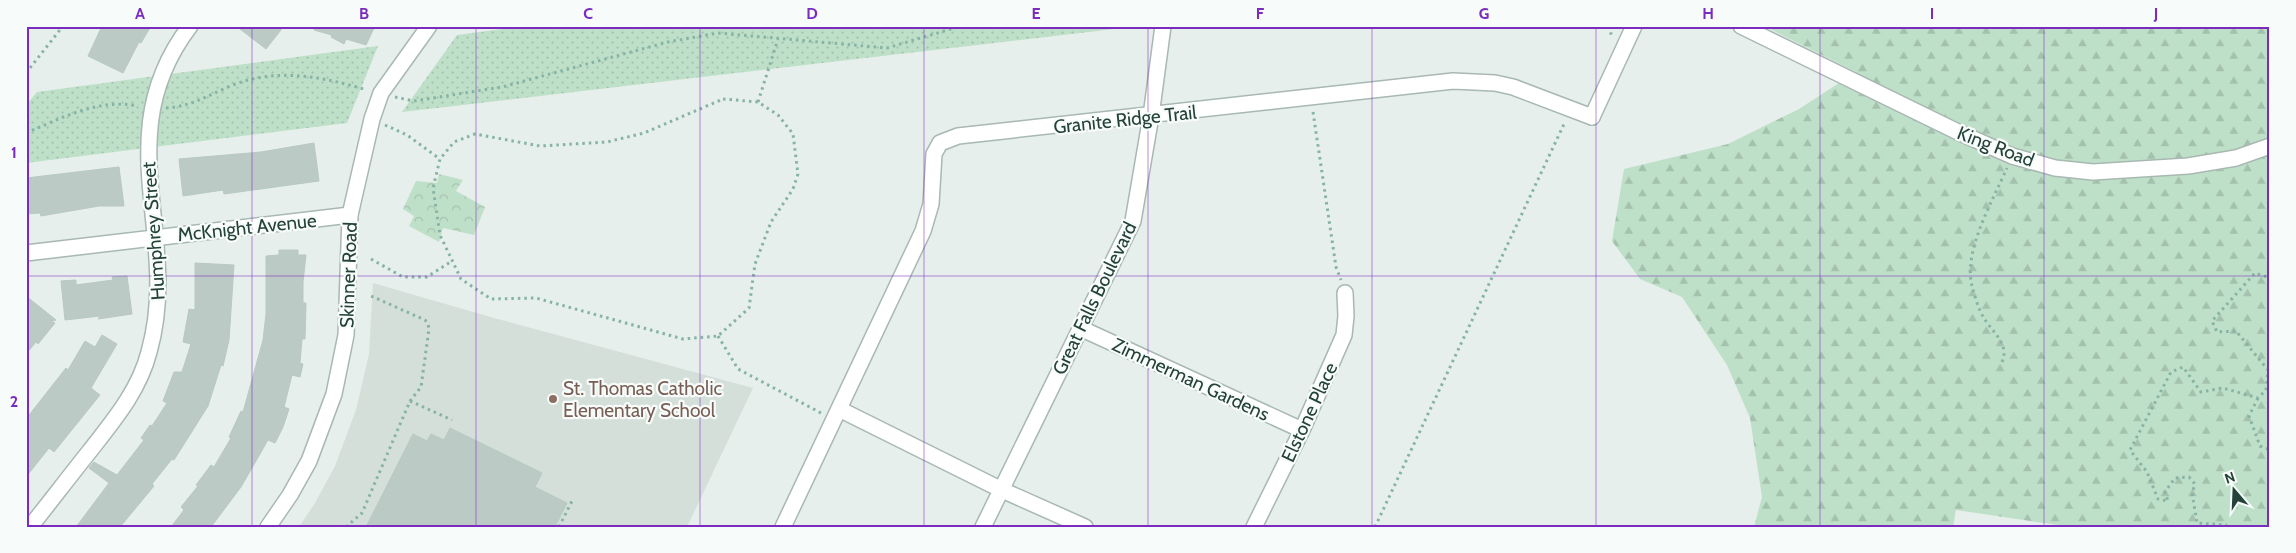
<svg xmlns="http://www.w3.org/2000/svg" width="2296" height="553" viewBox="0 0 2296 553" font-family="Cabin,sans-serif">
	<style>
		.built { fill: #d4dfda }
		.grass { fill: url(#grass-dots) }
		.forest { fill: url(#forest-firs) }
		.park { fill: url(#park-crowns) }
		.building { fill: #bbcac4; stroke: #b8c9c2 }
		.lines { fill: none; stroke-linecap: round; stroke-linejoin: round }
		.minor-casing { stroke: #a8b8b2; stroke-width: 18 }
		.tertiary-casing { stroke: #a8b8b2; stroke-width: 18 }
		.path { stroke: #86b3a5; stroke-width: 3; stroke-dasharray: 2.5 4; stroke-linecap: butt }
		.minor { stroke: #fff; stroke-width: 15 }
		.tertiary { stroke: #fff; stroke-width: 15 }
		.grid { fill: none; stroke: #7b2cbf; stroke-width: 1; stroke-opacity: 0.55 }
		.education-dot { fill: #8d6e63; stroke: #f7fbf9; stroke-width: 2 }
		.labels { text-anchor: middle; stroke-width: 4.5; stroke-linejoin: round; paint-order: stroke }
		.street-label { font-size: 19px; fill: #24423a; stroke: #f7fbf9 }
		.education-label { font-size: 19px; fill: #785e54; stroke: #f7fbf9; text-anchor: start }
		.neatline { fill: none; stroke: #7b2cbf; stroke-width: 2 }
		.grid-label { font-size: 16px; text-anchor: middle; font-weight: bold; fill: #7b2cbf }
	</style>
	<defs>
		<pattern id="grass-dots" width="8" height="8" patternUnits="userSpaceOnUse" patternTransform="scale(1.25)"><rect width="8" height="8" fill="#bfe0c8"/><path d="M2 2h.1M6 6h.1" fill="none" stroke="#a4c1ad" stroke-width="1.8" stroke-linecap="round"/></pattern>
		<pattern id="forest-firs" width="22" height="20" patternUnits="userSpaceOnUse" patternTransform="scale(1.25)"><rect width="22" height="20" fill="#bfe0c8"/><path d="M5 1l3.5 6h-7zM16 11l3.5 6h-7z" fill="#a4c1ad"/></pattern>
		<pattern id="park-crowns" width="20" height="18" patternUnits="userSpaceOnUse" patternTransform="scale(1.25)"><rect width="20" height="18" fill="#bfe0c8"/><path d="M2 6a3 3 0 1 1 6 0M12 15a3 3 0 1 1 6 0" fill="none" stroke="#a4c1ad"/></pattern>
	</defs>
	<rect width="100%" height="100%" fill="#e6efeb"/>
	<!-- built -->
	<path class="built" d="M 373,283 L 494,318 L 753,388 L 687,527 L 299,527 L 315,503 L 335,466 L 356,410 L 369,354 Z"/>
	<!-- grass -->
	<path class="grass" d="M 524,26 L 1140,26 L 402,112 L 457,35 Z
		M 378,46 L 347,123 L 26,163 L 26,105 L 37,92 Z"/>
	<!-- forest -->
	<path class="forest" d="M 1764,26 L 2270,26 L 2270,527 L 2071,527 L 1956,510 L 1953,527 L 1754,527 L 1762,497 L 1750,418 L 1727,365 L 1682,297 L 1640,279 L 1612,241 L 1624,169 L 1728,144 L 1799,109 L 1856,72 Z"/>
	<!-- park -->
	<path class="park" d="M 439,174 L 463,180 L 456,191 L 485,207 L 474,235 L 443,228 L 439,242 L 409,226 L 414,216 L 403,209 L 416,181 L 437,183 Z"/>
	<!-- building -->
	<path class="building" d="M 102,26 L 151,26 L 141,43 L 139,42 L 123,73 L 88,56 Z
		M 236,26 L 284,26 L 266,49 Z
		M 315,26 L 375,26 L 366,45 L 346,39 L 344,44 L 331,37 L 332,35 L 314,30 Z
		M 314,143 L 319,181 L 224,194 L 223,190 L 183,196 L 179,159 L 261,152 Z
		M 119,167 L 124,206 L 99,206 L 41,216 L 40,213 L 26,214 L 26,178 Z
		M 279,250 L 298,250 L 298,255 L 306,255 L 303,282 L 303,303 L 306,303 L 305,339 L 302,339 L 300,363 L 303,364 L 300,377 L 292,375 L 284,407 L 289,409 L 283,427 L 275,443 L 268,440 L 241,487 L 211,527 L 171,527 L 184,510 L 181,507 L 198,486 L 196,485 L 211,465 L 214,467 L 231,438 L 229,437 L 241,411 L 243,412 L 263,340 L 266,314 L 266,256 L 279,255 Z
		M 195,263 L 234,265 L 229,340 L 223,366 L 221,365 L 208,406 L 174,460 L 172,459 L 152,484 L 154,486 L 120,527 L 76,527 L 109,483 L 89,468 L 94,462 L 117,475 L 144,440 L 141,438 L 150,425 L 152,426 L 167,403 L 163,401 L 174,372 L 182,372 L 191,344 L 183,342 L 189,309 L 195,310 Z
		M 127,276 L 132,314 L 98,319 L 100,316 L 65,320 L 61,281 L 76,280 L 76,285 L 113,280 L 112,277 Z
		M 26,296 L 56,320 L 51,321 L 55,323 L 38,344 L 36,342 L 26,354 Z
		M 102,335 L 117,344 L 91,388 L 100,395 L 54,452 L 49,448 L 26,477 L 26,419 L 66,368 L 68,370 L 85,341 L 95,347 Z
		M 450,428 L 542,473 L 535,487 L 567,503 L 555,527 L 366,527 L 413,434 L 427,441 L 431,434 L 444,440 Z"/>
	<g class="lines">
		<defs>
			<path id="minor" d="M 26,253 L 350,215
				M 1080,328 L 1302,430
				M 839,409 L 1002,490 L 1085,527
				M 30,527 C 50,502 69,477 89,452 C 113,421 139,391 149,352 C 182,236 106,136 190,26
				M 783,527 L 923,231 L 931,204 L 934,154 L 940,143 L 958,136 L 1453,81 L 1495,83 L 1513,87 L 1592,117
				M 983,527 L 1133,221 L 1151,116 L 1163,26
				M 1254,527 L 1302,430 L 1344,335 L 1346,316 L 1345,293"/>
			<path id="tertiary" d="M 1741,26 L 1958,132 L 2012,156 L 2055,168 L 2093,172 L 2188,166 L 2236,158 L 2270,146
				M 1592,117 L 1634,26
				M 268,527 L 290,495 L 309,461 L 334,394 L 346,335 L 350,215 L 372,119 L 381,93 L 429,26"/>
		</defs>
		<!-- minor casing -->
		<use href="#minor" class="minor-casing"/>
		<!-- tertiary casing -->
		<use href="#tertiary" class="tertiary-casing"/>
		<!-- path -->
		<path class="path" d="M 1609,26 L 1612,38
			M 26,73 L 63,26
			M 395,97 L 414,101 L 502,87 L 668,42 L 718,33 L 887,48 L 961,26
			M 723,99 L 758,102 L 778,115 L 793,134 L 798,174 L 793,189 L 771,222 L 755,264 L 749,308 L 718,336 L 683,339 L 536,298 L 491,299 L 461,279 L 440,235 L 433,188 L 440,159 L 454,142 L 475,134 L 540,146 L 607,142 L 644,133 Z
			M 758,102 L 778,39
			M 166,108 C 189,107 207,96 228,87 C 275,67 320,76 367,90
			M 1313,112 L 1336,267 L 1341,280
			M 385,125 L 407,135 L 440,159
			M 26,133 C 62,118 98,98 138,106
			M 371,259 L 403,277 L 427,277 L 452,261
			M 718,336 L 738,369 L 821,413
			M 2002,362 C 2010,344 1992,332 1984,318 C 1978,309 1975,296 1972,286 C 1963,251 1993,200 2007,168
			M 2258,398 L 2249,416 L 2260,446 L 2270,450
			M 410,401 L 452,420
			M 346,527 L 362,513 L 410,401 L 421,387 L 429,329 L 428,324 L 425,320 L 371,296
			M 559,527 L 572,501
			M 1375,527 L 1565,122
			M 2226,527 L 2226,525 L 2197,523 L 2192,493 L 2195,484 L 2189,477 L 2175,478 L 2165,492 L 2168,501 L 2158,499 L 2147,472 L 2130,450 L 2171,372 L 2183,367 L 2201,392 L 2223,388 L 2258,398 L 2266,390 L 2268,370 L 2236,331 L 2217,332 L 2212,321 L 2255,273 L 2270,278"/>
		<!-- minor -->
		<use href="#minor" class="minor"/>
		<!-- tertiary -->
		<use href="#tertiary" class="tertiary"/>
	</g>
	<!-- grid -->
	<path class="grid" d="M 252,26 L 252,527M 476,26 L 476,527M 700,26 L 700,527M 924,26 L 924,527M 1148,26 L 1148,527M 1372,26 L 1372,527M 1596,26 L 1596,527M 1820,26 L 1820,527M 2044,26 L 2044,527M 26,276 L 2270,276"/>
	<!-- markers -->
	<circle class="education-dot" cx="553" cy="399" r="5"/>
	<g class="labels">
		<!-- street labels -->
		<g class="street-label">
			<text transform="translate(1125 119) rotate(-6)" y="7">Granite Ridge Trail</text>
			<text transform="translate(1996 146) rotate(21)" y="7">King Road</text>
			<text transform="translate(247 227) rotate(-6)" y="7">McKnight Avenue</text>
			<text transform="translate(153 231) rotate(-94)" y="7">Humphrey Street</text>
			<text transform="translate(348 275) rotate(-88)" y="7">Skinner Road</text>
			<text transform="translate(1094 298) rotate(-64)" y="7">Great Falls Boulevard</text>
			<text transform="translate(1191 379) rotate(25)" y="7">Zimmerman Gardens</text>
			<text transform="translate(1309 412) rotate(-65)" y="7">Elstone Place</text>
		</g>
		<!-- education labels -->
		<g class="education-label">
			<text x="563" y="395">St. Thomas Catholic<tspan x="563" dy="22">Elementary School</tspan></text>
		</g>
	</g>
	<!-- border -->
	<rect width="2296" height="553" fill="none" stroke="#f7fbf9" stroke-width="55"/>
	<!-- north arrow -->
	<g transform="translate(2234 490) rotate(341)" stroke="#f7fbf9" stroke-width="4" paint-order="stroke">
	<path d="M0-4L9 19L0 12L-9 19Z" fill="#24423a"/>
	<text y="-8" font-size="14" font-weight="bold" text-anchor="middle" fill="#24423a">N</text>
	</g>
	<rect x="28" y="28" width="2240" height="498" class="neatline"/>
	<g class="grid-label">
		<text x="140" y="19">A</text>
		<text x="364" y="19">B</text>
		<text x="588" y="19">C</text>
		<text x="812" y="19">D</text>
		<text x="1036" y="19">E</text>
		<text x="1260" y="19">F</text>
		<text x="1484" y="19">G</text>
		<text x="1708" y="19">H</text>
		<text x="1932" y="19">I</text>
		<text x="2156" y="19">J</text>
		<text x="14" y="158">1</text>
		<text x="14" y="407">2</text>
	</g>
</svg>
